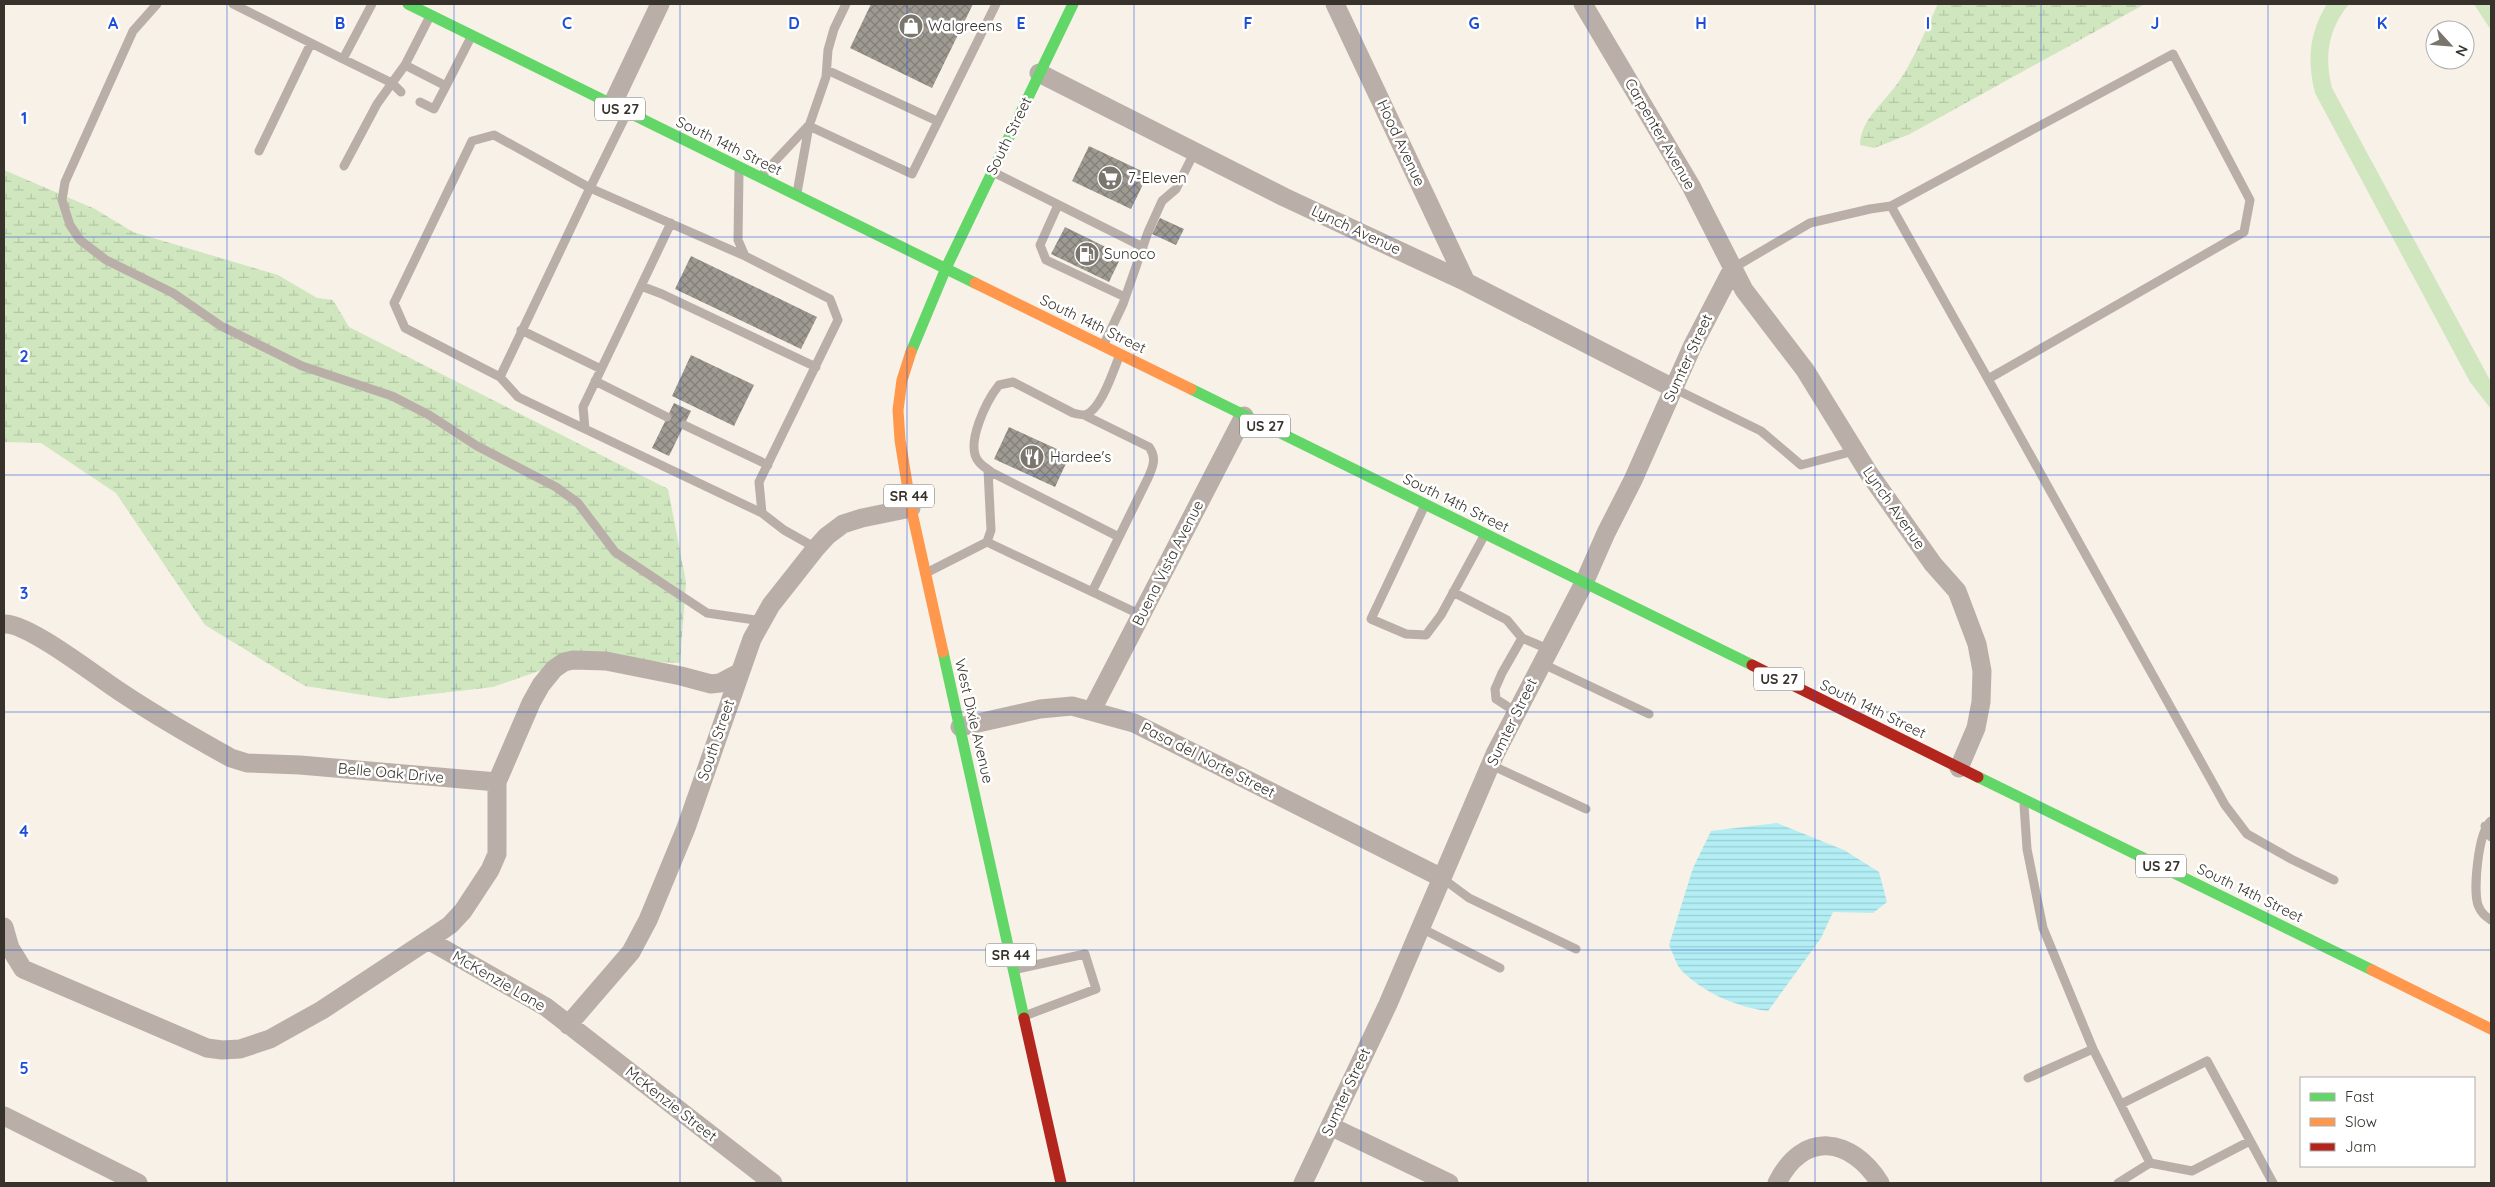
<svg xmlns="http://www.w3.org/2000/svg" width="2495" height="1187" viewBox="0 0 2495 1187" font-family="Quicksand,sans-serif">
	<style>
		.wetland { fill: url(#wetland-marsh) }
		.pitch { fill: #cfe6bf }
		.water { fill: url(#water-rules) }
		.building { fill: url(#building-cross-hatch) }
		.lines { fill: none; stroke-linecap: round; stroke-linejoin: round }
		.lane { stroke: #baafa8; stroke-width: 9 }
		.street { stroke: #baafa8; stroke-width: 19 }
		.fast { stroke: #63d668; stroke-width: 11 }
		.slow { stroke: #ff974d; stroke-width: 11 }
		.jam { stroke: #b3261e; stroke-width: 11 }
		.grid { fill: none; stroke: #1d4ed8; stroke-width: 1; stroke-opacity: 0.55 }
		.labels { text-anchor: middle; stroke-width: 5; stroke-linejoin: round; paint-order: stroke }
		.shield { fill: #fff; stroke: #73706b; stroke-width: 1 }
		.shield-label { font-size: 14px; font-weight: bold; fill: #37332c }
		.poi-label { font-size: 15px; fill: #37332c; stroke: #fff; text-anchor: start }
		.street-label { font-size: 15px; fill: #37332c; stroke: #fff }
		.grid-label { font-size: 16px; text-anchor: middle; font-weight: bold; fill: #1d4ed8; stroke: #fff; stroke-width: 5; stroke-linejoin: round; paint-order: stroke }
	</style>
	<defs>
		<pattern id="wetland-marsh" width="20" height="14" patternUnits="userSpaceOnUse" patternTransform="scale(1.25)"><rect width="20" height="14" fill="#cfe6bf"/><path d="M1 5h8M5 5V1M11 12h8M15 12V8" fill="none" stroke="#b2c6a4"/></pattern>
		<pattern id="water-rules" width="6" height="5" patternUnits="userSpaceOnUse" patternTransform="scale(1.25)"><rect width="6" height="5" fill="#b2eef4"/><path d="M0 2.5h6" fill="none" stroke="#9acdd1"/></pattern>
		<pattern id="building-cross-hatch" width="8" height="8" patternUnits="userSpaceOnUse" patternTransform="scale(1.25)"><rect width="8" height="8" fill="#9f9b93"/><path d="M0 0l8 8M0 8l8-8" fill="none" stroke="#827f78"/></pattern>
	</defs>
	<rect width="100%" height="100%" fill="#f7f1e7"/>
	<!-- wetland -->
	<path class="wetland" d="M 1938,4 L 2145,4 L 1908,135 L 1874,148 L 1860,145 C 1861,119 1883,104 1897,84 C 1913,63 1926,28 1938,4 Z
		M 4,170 L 95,209 L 133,232 L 278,275 L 317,298 L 333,300 L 349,327 L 668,489 L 686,582 L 680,663 L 605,659 L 542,670 L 493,687 L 389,699 L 305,686 L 205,625 L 116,493 L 41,443 L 4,442 Z"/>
	<!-- pitch -->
	<path class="pitch" d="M 2327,4 L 2349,4 C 2328,29 2324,57 2332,88 L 2491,382 L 2491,409 L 2470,382 L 2315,93 C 2307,61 2309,33 2327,4 Z
		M 2474,4 L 2491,4 L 2491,30 Z"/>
	<!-- water -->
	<path class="water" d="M 1777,823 L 1844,850 L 1879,872 L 1887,902 L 1873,913 L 1833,912 L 1821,938 L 1768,1011 C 1736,1007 1704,993 1681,970 C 1676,964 1673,953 1669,945 L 1693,868 L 1711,831 Z"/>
	<!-- building -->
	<path class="building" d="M 871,4 L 973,4 L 932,88 L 850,48 Z
		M 1089,146 L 1148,174 L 1131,209 L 1072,181 Z
		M 1160,218 L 1184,229 L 1176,245 L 1152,234 Z
		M 1065,227 L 1122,255 L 1109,282 L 1051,254 Z
		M 691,256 L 817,317 L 801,349 L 675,289 Z
		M 691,355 L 754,385 L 734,426 L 672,396 Z
		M 674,403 L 691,411 L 669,456 L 652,448 Z
		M 1009,427 L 1070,455 L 1055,487 L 994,459 Z"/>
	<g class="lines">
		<!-- lane -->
		<path class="lane" d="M 157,4 L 133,31 L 65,182 L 62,200 L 70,225 L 80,240 L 106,260 L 173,293 L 221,326 L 302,366 L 392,396 L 429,415 L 477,446 L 556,487 L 578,503 L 615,552 L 707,613 L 762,621
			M 233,4 L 343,59 L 372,4
			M 343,59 L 392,83 L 405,65 L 429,18
			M 405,65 L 446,86 L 470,39
			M 827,70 L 937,121
			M 420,102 L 434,109 L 446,86
			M 626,115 L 590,188 L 494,135 L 472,141 L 394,303 L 405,328 L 500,377 L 590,188 L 745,256 L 830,299 L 838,320 L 759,482 L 762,513 L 784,530 L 816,548
			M 809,126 L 912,174 L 996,4
			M 259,151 L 311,43
			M 344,166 L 377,104 L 392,83 L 401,92
			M 739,172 L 738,240 L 745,256
			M 995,173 L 1143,247
			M 762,175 L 808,126
			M 797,193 L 809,126 L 826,77 L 828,50 L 834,29 L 846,4
			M 1058,205 L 1040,245 L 1046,260 L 1125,297
			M 1891,206 L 1988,379
			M 671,223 L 641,286 L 662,294 L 816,367
			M 1733,268 L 1810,223 L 1870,209 L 1891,206 L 2173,54 L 2250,200 L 2244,232 L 1988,379 L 2225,805 L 2247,834 L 2291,859 L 2334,880
			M 641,286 L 583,407 L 585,429 L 762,513
			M 521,330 L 601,369
			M 1104,344 L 1123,304 L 1148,232 L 1162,201 L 1176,189 L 1195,151
			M 1119,357 C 1113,371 1101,410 1085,415 C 1081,415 1077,414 1073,413 L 1013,382 L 999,385 C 987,400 964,445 979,462 C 982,466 988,469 991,472 L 1119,537
			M 500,377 L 518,397 L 585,429
			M 595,381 L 667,417
			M 1673,388 L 1761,431 L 1801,465 L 1854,451
			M 1084,415 L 1149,447 C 1157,458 1153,467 1148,478 L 1092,592
			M 684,425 L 768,465
			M 1424,507 L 1371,619 L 1406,634 L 1426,635 L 1441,615 L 1484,536
			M 987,542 L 1141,615
			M 928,572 L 987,542 L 991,530 L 988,470
			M 1453,592 L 1507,620 L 1522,638 L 1548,649
			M 1541,663 L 1649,714
			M 1516,712 L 1496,699 L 1495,689 L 1502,673 L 1522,638
			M 1491,765 L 1586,809
			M 2024,805 L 2027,849 L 2043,928 L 2093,1049 L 2028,1078
			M 2491,821 C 2478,832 2473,890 2478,905 C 2481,913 2485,916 2491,920
			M 2485,826 L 2491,837
			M 1442,878 L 1469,898 L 1576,949
			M 1421,928 L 1500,968
			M 1017,969 L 1085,954 L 1096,989 L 1027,1015
			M 2093,1049 L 2150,1163 L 2118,1183
			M 2121,1104 L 2207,1061 L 2273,1183
			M 2150,1163 L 2192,1171 L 2250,1141"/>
		<!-- street -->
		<path class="street" d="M 1335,4 L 1466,282
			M 1583,4 L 1691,186 L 1744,290 L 1805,370 L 1868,472 L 1933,564 L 1957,591 L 1977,644 L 1982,671 L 1981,702 L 1976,728 L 1959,768
			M 1039,73 L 1284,197 L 1466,282 L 1673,388
			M 612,105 L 660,4
			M 4,624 C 27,622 96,676 119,691 C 155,715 193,737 231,758 L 247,763 L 300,765 L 497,782
			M 1092,710 L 1244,416
			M 960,727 L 1040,709 L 1072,706 L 1134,723 L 1442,878
			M 4,927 L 10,948 L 23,969 L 207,1048 L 222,1050 L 240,1049 L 270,1039 L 322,1010 L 428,940 L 450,925 L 463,911 L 490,870 L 497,854 L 497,782 L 531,703 L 541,685 L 554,669 L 564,662 L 573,660 L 606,661 L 681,676 L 711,684 L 720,683 L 739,673
			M 428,940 L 546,1007 L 773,1183
			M 568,1025 L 631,952 L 648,920 L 686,828 L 752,639 L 771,605 L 816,548 L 827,536 L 843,524 L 862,518 L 911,508
			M 4,1116 L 138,1183
			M 1330,1126 L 1449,1183
			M 1303,1183 L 1388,1004 L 1495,754 L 1584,583 L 1606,533 L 1633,480 L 1692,347 L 1733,268
			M 1777,1183 C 1803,1130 1851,1137 1880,1183"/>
		<!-- fast -->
		<path class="fast" d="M 408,4 L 975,283
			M 911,352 L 946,268 L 1073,4
			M 1191,389 L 1752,665
			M 943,652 L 1024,1018
			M 1978,777 L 2372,970"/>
		<!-- slow -->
		<path class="slow" d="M 975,283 L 1191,389
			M 911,352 L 902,380 L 898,410 L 900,440 L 911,508 L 943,652
			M 2372,970 L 2491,1029"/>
		<!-- jam -->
		<path class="jam" d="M 1752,665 L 1978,777
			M 1024,1018 L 1061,1183"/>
	</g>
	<!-- grid -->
	<path class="grid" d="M 227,4 L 227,1183M 454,4 L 454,1183M 680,4 L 680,1183M 907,4 L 907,1183M 1134,4 L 1134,1183M 1361,4 L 1361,1183M 1588,4 L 1588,1183M 1815,4 L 1815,1183M 2041,4 L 2041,1183M 2268,4 L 2268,1183M 4,237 L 2491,237M 4,475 L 2491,475M 4,712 L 2491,712M 4,950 L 2491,950"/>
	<!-- icons -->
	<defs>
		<symbol id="shop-disc" viewBox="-11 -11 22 22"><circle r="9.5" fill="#7a766d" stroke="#fff"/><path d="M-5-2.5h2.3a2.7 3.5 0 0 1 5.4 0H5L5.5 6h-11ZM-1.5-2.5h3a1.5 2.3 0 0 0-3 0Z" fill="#fff"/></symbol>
		<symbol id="supermarket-disc" viewBox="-11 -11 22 22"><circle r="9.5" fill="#7a766d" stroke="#fff"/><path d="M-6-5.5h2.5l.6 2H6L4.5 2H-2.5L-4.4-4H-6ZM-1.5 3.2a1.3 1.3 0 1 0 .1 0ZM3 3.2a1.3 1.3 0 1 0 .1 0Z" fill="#fff"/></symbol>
		<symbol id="fuel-disc" viewBox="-11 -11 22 22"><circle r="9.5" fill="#7a766d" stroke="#fff"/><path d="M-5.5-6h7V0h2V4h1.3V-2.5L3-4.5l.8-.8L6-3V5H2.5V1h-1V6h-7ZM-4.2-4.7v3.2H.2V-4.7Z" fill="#fff"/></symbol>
		<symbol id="restaurant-disc" viewBox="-11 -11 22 22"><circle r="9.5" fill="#7a766d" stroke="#fff"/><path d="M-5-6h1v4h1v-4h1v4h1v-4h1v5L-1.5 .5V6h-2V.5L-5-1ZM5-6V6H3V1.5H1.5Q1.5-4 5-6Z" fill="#fff"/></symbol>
	</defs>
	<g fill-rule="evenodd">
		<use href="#shop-disc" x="897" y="12" width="28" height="28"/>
		<use href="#supermarket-disc" x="1096" y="164" width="28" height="28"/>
		<use href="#fuel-disc" x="1073" y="240" width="28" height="28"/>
		<use href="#restaurant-disc" x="1018" y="443" width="28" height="28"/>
	</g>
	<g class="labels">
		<!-- shield labels -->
		<g class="shield">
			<rect x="595" y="97.5" width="50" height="23" rx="4"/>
			<rect x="1240" y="414.5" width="50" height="23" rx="4"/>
			<rect x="884" y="484.5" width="50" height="23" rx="4"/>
			<rect x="1754" y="667.5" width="50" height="23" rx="4"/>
			<rect x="2136" y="854.5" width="50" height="23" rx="4"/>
			<rect x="986" y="943.5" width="50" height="23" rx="4"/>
		</g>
		<g class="shield-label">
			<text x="620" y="114">US 27</text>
			<text x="1265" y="431">US 27</text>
			<text x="909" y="501">SR 44</text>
			<text x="1779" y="684">US 27</text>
			<text x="2161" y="871">US 27</text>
			<text x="1011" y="960">SR 44</text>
		</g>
		<!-- poi labels -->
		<g class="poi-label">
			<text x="928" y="31">Walgreens</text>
			<text x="1128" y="183">7-Eleven</text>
			<text x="1104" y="259">Sunoco</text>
			<text x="1050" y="462">Hardee's</text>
		</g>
		<!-- street labels -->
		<g class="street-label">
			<text transform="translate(1660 134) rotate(60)" y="5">Carpenter Avenue</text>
			<text transform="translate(1009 136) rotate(-64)" y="5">South Street</text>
			<text transform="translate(1401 143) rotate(65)" y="5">Hood Avenue</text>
			<text transform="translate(729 146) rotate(26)" y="5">South 14th Street</text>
			<text transform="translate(1356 230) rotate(25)" y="5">Lynch Avenue</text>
			<text transform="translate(1093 324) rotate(26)" y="5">South 14th Street</text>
			<text transform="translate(1688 358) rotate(-65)" y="5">Sumter Street</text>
			<text transform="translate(1456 503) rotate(26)" y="5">South 14th Street</text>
			<text transform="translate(1894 508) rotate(55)" y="5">Lynch Avenue</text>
			<text transform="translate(1168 563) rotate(-63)" y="5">Buena Vista Avenue</text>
			<text transform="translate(1873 709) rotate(26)" y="5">South 14th Street</text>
			<text transform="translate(974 721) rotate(77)" y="5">West Dixie Avenue</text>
			<text transform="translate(1512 722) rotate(-64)" y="5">Sumter Street</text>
			<text transform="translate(716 740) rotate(-71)" y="5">South Street</text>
			<text transform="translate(1208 760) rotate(27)" y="5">Pasa del Norte Street</text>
			<text transform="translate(391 773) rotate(5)" y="5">Belle Oak Drive</text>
			<text transform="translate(2250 893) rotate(26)" y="5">South 14th Street</text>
			<text transform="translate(499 981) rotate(30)" y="5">McKenzie Lane</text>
			<text transform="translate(1346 1092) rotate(-65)" y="5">Sumter Street</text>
			<text transform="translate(671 1104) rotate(38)" y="5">McKenzie Street</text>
		</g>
	</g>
	<g class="grid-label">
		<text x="113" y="29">A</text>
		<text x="340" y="29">B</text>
		<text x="567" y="29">C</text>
		<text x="794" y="29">D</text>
		<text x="1021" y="29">E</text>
		<text x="1248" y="29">F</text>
		<text x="1474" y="29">G</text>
		<text x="1701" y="29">H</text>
		<text x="1928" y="29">I</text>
		<text x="2155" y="29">J</text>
		<text x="2382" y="29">K</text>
		<text x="24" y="124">1</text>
		<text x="24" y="362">2</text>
		<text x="24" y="599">3</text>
		<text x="24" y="837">4</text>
		<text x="24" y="1074">5</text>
	</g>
	<!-- border -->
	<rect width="2495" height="1187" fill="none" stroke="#37332c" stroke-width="10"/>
	<!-- legend -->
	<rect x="2300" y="1077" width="175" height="90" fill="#ffffff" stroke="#afadab"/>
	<rect x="2310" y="1093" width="25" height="8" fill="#63d668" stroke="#afadab"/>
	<text x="2345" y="1102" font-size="15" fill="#37332c">Fast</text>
	<rect x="2310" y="1118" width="25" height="8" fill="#ff974d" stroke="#afadab"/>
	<text x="2345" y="1127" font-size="15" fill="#37332c">Slow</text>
	<rect x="2310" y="1143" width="25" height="8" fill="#b3261e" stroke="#afadab"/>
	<text x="2345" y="1152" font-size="15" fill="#37332c">Jam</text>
	<!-- north arrow -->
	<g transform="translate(2450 45) rotate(116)"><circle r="24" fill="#ffffff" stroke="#afadab"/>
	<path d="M0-4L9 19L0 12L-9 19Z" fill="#7a766d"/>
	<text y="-8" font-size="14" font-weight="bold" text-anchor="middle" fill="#37332c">N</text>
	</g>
</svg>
